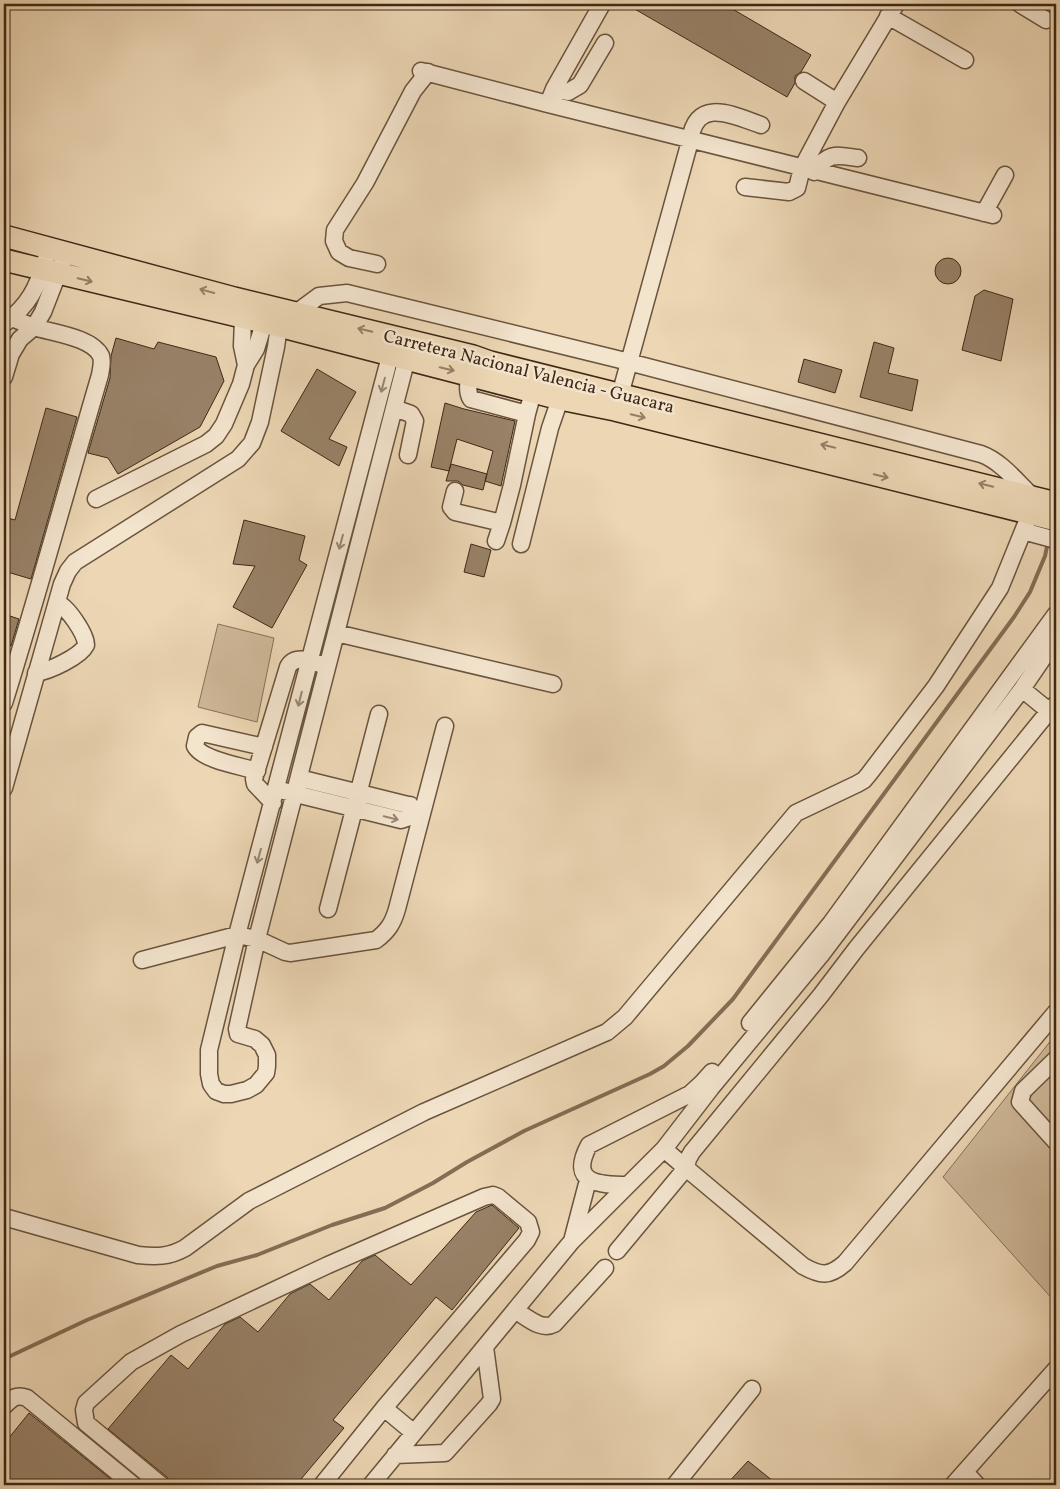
<svg xmlns="http://www.w3.org/2000/svg" width="1060" height="1489" viewBox="0 0 1060 1489" font-family="Vollkorn,serif">
	<style>
		.green { fill: #ceb899; stroke: #867057 }
		.lines { fill: none; stroke-linecap: round; stroke-linejoin: round }
		.stream { stroke: #836d54; stroke-width: 4 }
		.building { fill: #988268; stroke: #3e2815 }
		.minor-casing { stroke: #6a543d; stroke-width: 19 }
		.major-casing { stroke: #3e2815; stroke-width: 24 }
		.minor { stroke: #f3e4ce; stroke-width: 16 }
		.major { stroke: #ecd6b4; stroke-width: 21 }
		.oneway { stroke: #957f64 }
		.oneway2 { stroke: #988672 }
		.labels { text-anchor: middle; stroke-width: 5; stroke-linejoin: round; paint-order: stroke }
		.street-label { font-size: 18px; fill: #3e2815; stroke: #f3e4ce }
	</style>
	<rect width="100%" height="100%" fill="#ecd6b4"/>
	<filter id="stains"><feTurbulence type="fractalNoise" baseFrequency=".004" numOctaves="4"/><feColorMatrix values="0 0 0 0 .2 0 0 0 0 .09 0 0 0 0 .02 0 0 0 .5 -.17"/></filter>
	<radialGradient id="worn" r=".72"><stop offset=".6" stop-color="#630" stop-opacity="0"/><stop offset="1" stop-color="#630" stop-opacity=".3"/></radialGradient>
	<!-- green -->
	<path class="green" d="M 218,624 L 274,638 L 257,722 L 198,707 Z
		M 1056,1034 L 1056,1303 L 943,1177 Z"/>
	<g class="lines">
		<!-- stream -->
		<path class="stream" d="M 1056,85 L 1056,126
			M 1056,138 L 1055,161 L 1056,239
			M 4,1359 L 87,1320 L 217,1266 L 257,1255 L 332,1225 L 385,1208 L 433,1183 L 467,1162 L 524,1131 L 650,1074 L 664,1066 L 688,1046 L 733,999 L 1014,617 L 1030,592 L 1045,556 L 1048,542"/>
	</g>
	<!-- building -->
	<path class="building" d="M 626,4 L 724,4 L 811,55 L 801,72 L 795,76 L 795,83 L 787,97 Z
		M935 271a13 13 0 1 1 26 0a13 13 0 1 1-26 0Z
		M 984,290 L 1013,299 L 1001,361 L 962,350 L 975,296 Z
		M 116,338 L 154,349 L 158,342 L 216,357 L 224,381 L 200,427 L 118,474 L 108,458 L 88,453 L 110,378 L 111,356 Z
		M 874,342 L 894,348 L 888,373 L 918,380 L 912,411 L 860,397 Z
		M 804,359 L 842,370 L 835,393 L 798,382 Z
		M 317,369 L 356,392 L 329,439 L 347,447 L 339,466 L 281,431 Z
		M 445,403 L 464,409 L 515,421 L 501,486 L 485,481 L 493,451 L 457,439 L 449,471 L 431,467 Z
		M 46,408 L 77,417 L 31,579 L 4,571 L 4,517 L 15,520 Z
		M 451,464 L 487,474 L 483,490 L 463,485 L 458,481 L 446,481 Z
		M 244,520 L 305,536 L 299,560 L 307,565 L 272,628 L 233,607 L 255,566 L 233,564 Z
		M 471,544 L 491,550 L 484,577 L 464,572 Z
		M 4,614 L 19,619 L 11,646 L 4,644 Z
		M 492,1205 L 519,1228 L 452,1310 L 436,1297 L 333,1420 L 344,1428 L 296,1485 L 172,1485 L 167,1477 L 108,1429 L 171,1355 L 188,1369 L 225,1324 L 240,1317 L 258,1332 L 290,1294 L 310,1284 L 329,1300 L 362,1261 L 375,1255 L 411,1285 L 476,1212 Z
		M 29,1413 L 118,1485 L 4,1485 L 4,1444 Z
		M 748,1461 L 778,1485 L 726,1485 Z"/>
	<g class="lines">
		<defs>
			<path id="minor" d="M 602,4 L 554,89 L 548,104 L 993,215
				M 1020,4 L 1046,20
				M 888,16 L 965,60
				M 421,71 L 548,104
				M 804,81 L 837,102
				M 554,89 L 568,92 L 580,85 L 605,43
				M 814,172 C 828,152 836,155 858,158
				M 745,187 L 789,192 L 797,188 L 802,168 L 837,102 L 896,4
				M 984,213 L 1005,175
				M 377,264 L 349,258 L 339,252 L 334,241 L 335,230 L 365,183 L 413,91 L 428,72
				M 243,318 L 242,346 L 246,365
				M 5,323 C 29,305 37,288 46,259
				M 393,345 L 237,935 L 209,1050 L 209,1074 L 211,1084 L 216,1091 L 224,1094 L 231,1094 L 247,1090 L 256,1085 L 266,1073 L 267,1066 L 267,1055 L 262,1045 L 255,1039 L 238,1034 L 237,1029 L 257,939 L 409,350
				M 471,366 C 470,375 465,390 471,399 L 527,414 L 530,403
				M 4,377 L 11,354 L 20,339 L 34,327 L 43,312 L 62,263
				M 617,406 L 690,141 C 696,96 733,115 761,125
				M 394,408 L 411,414 L 415,421 L 408,455
				M 455,491 L 451,507 L 455,512 L 502,523 L 512,485 L 527,414
				M 96,499 L 206,444 L 216,436 L 224,424 L 241,384 L 246,365 L 256,349 L 264,323
				M 1023,531 L 1056,540
				M 496,541 L 502,523
				M 521,544 L 550,428 L 560,399
				M 336,633 L 553,684
				M 36,673 C 49,671 80,657 86,645 C 86,634 67,606 57,603
				M 1022,689 L 1049,711
				M 4,703 C 38,594 68,484 100,375 C 101,369 103,362 101,356 C 92,337 52,333 34,327 C 26,324 19,321 12,318
				M 1056,704 L 1049,711 L 856,949 L 821,995 L 692,1152 L 688,1159 L 686,1168 L 803,1266 C 821,1276 829,1277 845,1263 L 1056,1012
				M 257,771 C 241,766 202,760 195,746 L 197,737 L 202,733 L 264,747
				M 4,788 L 62,584 L 68,571 L 75,562 L 238,459 L 252,443 L 260,422 L 276,347 L 279,326
				M 284,791 L 401,820 L 407,818 L 411,809 L 410,805 L 408,805 L 299,778
				M 273,803 L 255,784 L 254,779 L 288,667 C 294,655 309,660 320,664
				M 328,909 L 379,714
				M 142,960 L 237,935 L 257,939 L 285,952 L 290,953 L 376,940 C 388,931 393,923 397,909 L 445,726
				M 750,1023 L 831,923 L 1056,614
				M 1056,1059 L 1023,1091 L 1020,1102 L 1056,1142
				M 628,1185 C 600,1185 568,1184 589,1145 L 690,1094 L 702,1083 L 712,1072
				M 4,1217 L 138,1255 C 156,1257 169,1257 185,1248 L 249,1201 L 424,1112 L 607,1032 L 625,1017 L 796,813 L 857,784 L 864,780 L 869,774 L 936,686 L 1000,588 L 1030,514 L 1033,497 C 1017,482 1001,461 981,454 L 617,359 L 347,293 L 319,296 L 296,313
				M 572,1241 L 588,1180
				M 617,1251 L 686,1168 L 664,1149
				M 516,1311 C 527,1317 541,1331 554,1324 L 605,1268
				M 4,1406 C 12,1398 16,1394 27,1398 L 133,1485
				M 395,1455 L 445,1453 L 489,1404 L 492,1399 L 485,1347
				M 965,1472 L 977,1485
				M 161,1485 L 86,1423 L 84,1410 L 86,1403 L 131,1362 L 181,1334 L 328,1265 L 484,1197 L 493,1195 L 498,1197 L 528,1222 L 531,1232 L 527,1240 L 384,1408
				M 322,1485 L 384,1408 L 414,1433
				M 371,1485 L 572,1241 L 664,1149 L 711,1088 L 821,955 L 1022,689 L 1056,639
				M 675,1485 L 752,1389
				M 953,1485 L 1056,1369"/>
			<path id="major" d="M 4,236 L 234,298 L 473,356 L 490,362 L 1056,503
				M 4,260 L 279,326 L 560,399 L 615,410 L 1056,520"/>
		</defs>
		<!-- minor casing -->
		<use href="#minor" class="minor-casing"/>
		<!-- major casing -->
		<use href="#major" class="major-casing"/>
		<!-- minor -->
		<use href="#minor" class="minor"/>
		<!-- major -->
		<use href="#major" class="major"/>
	</g>
	<!-- one-way arrows -->
	<defs><path id="oneway-shaft" d="M-6 0H5M1.5-3L5.5 0L1.5 3" fill="none" stroke-width="1.6" stroke-linecap="round" stroke-linejoin="round" transform="scale(1.25)"/></defs>
	<g class="oneway">
		<use href="#oneway-shaft" transform="translate(85 280) rotate(13)"/>
		<use href="#oneway-shaft" transform="translate(207 291) rotate(-165)"/>
		<use href="#oneway-shaft" transform="translate(365 330) rotate(-166)"/>
		<use href="#oneway-shaft" transform="translate(447 369) rotate(14)"/>
		<use href="#oneway-shaft" transform="translate(638 416) rotate(14)"/>
		<use href="#oneway-shaft" transform="translate(828 446) rotate(-166)"/>
		<use href="#oneway-shaft" transform="translate(881 476) rotate(14)"/>
		<use href="#oneway-shaft" transform="translate(986 485) rotate(-166)"/>
	</g>
	<g class="oneway2">
		<use href="#oneway-shaft" transform="translate(383 385) rotate(105)"/>
		<use href="#oneway-shaft" transform="translate(341 542) rotate(105)"/>
		<use href="#oneway-shaft" transform="translate(300 699) rotate(104)"/>
		<use href="#oneway-shaft" transform="translate(391 818) rotate(13)"/>
		<use href="#oneway-shaft" transform="translate(259 856) rotate(105)"/>
	</g>
	<g class="labels">
		<!-- street labels -->
		<g class="street-label">
			<text transform="translate(529 371) rotate(14)" y="6">Carretera Nacional Valencia - Guacara</text>
		</g>
	</g>
	<!-- margin -->
	<rect width="1060" height="1489" fill="none" stroke="#ecd6b4" stroke-width="20"/>
	<rect x="5" y="5" width="1050" height="1479" fill="none" stroke="#3e2815" stroke-width="2.5"/>
	<rect x="10" y="10" width="1040" height="1469" fill="none" stroke="#3e2815"/>
	<rect width="100%" height="100%" filter="url(#stains)"/>
	<rect width="100%" height="100%" fill="url(#worn)"/>
</svg>
